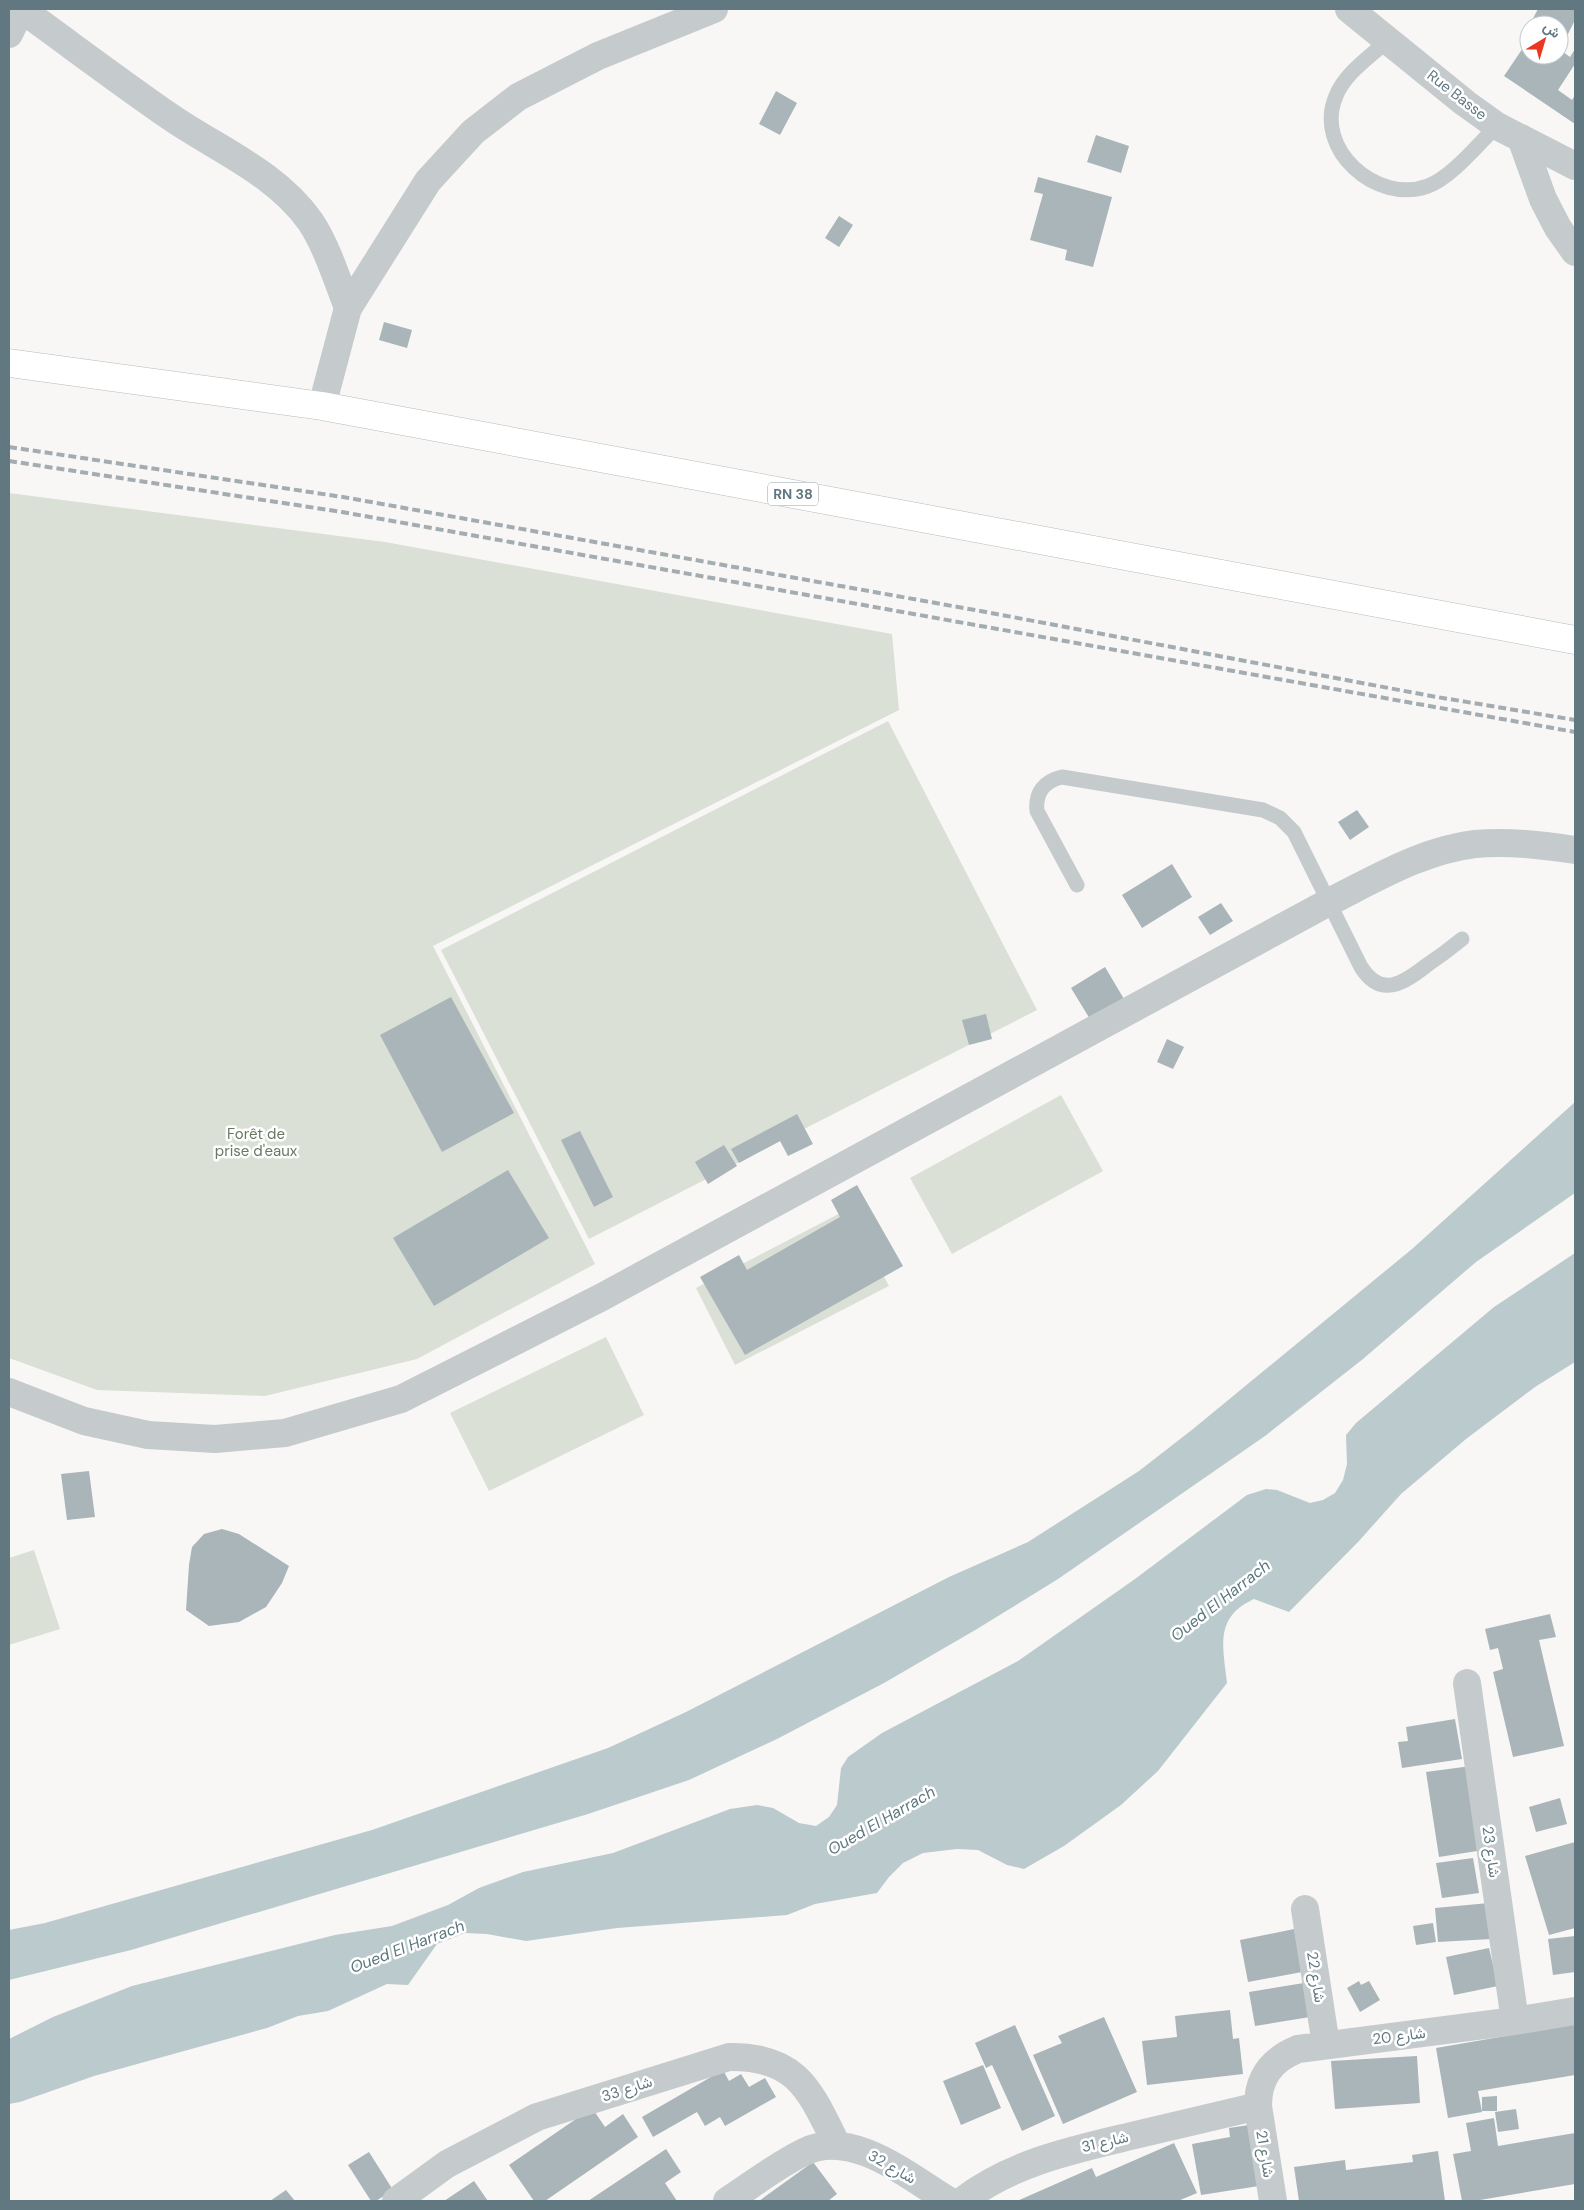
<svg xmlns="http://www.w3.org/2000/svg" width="1584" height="2210" viewBox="0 0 1584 2210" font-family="'DM Sans',Vazirmatn,sans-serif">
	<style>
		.green { fill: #dae0d5 }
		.water { fill: #bbcacc }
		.building { fill: #a9b5b8 }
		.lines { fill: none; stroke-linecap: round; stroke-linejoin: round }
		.primary-casing { stroke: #b6bcbe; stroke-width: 29 }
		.lane { stroke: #c5cacc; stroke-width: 15 }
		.street { stroke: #c5cacc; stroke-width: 28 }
		.primary { stroke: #fff; stroke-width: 28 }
		.rail { stroke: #a3acb0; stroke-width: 4; stroke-dasharray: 8 4; stroke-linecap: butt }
		.labels { text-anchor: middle; stroke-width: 5; stroke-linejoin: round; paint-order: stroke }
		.shield { fill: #fff; stroke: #90a0a7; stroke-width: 1 }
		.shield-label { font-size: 14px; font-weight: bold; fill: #617881 }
		.street-label { font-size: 15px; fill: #617881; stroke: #fff }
		.park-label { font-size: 15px; fill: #687961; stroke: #fff }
		.water-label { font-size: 16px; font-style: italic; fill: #5c777c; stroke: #fff }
	</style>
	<rect width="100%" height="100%" fill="#f8f7f5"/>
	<!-- green -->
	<path class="green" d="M 9,493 L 385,542 L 892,634 L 899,710 L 433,946 L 595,1264 L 417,1359 L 265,1396 L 97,1390 L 9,1358 Z
		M 888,721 L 1037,1010 L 589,1239 L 441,950 Z
		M 1061,1095 L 1103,1171 L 952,1254 L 910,1178 Z
		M 848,1209 L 889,1286 L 735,1365 L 696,1288 Z
		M 606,1337 L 644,1415 L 489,1491 L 450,1413 Z
		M 34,1550 L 60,1629 L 9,1645 L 9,1558 Z"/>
	<!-- water -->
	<path class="water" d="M 1575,1102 L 1575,1193 L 1476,1262 L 1363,1359 L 1265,1436 L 1161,1508 L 1058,1579 L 977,1629 L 884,1683 L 777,1739 L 689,1780 L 588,1814 L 131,1950 L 9,1980 L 9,1930 L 45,1923 L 372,1830 L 608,1748 L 686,1712 L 949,1577 L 1028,1542 L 1139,1471 L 1193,1429 L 1412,1249 Z
		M 1575,1253 L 1575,1362 L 1535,1387 L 1466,1439 L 1401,1494 L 1358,1542 L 1289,1612 L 1254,1599 C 1214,1617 1223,1647 1227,1683 L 1158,1771 L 1121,1805 L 1064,1846 L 1024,1869 L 1007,1865 L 978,1850 L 957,1849 L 923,1853 L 903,1863 L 889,1877 L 877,1893 L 815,1904 L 787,1915 L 617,1928 L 526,1941 L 487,1934 L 465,1933 L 437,1944 L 408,1985 L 387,1984 L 328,2011 L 298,2016 L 267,2028 L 94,2076 L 20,2102 L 9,2104 L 9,2039 L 53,2017 L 132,1986 L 335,1935 L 392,1926 L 448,1905 L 479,1888 L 523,1872 L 613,1853 L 730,1809 L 757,1805 L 773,1808 L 799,1823 L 816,1826 L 829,1817 L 837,1805 L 841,1768 L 848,1757 L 882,1733 L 1018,1661 L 1135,1579 L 1247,1495 L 1266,1489 L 1277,1490 L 1310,1503 L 1323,1500 L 1335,1493 L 1343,1480 L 1347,1464 L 1346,1435 L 1356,1423 L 1494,1307 Z"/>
	<!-- building -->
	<path class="building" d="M 1538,9 L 1575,9 L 1575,20 L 1564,42 L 1559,40 L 1559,25 L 1530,24 Z
		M 1529,39 L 1529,55 L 1559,55 L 1559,49 L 1570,57 L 1575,49 L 1575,64 L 1558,90 L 1572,100 L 1575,95 L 1575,124 L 1504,76 Z
		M 776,91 L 797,103 L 780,135 L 759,124 Z
		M 1096,135 L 1129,146 L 1121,173 L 1087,162 Z
		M 1038,177 L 1112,197 L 1093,267 L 1065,260 L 1067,250 L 1030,240 L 1043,194 L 1034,192 Z
		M 839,216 L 853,225 L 839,247 L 825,238 Z
		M 384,322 L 412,330 L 407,348 L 379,340 Z
		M 1357,810 L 1369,827 L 1350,840 L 1338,822 Z
		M 1172,864 L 1192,897 L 1142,928 L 1122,895 Z
		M 1221,903 L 1233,921 L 1210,935 L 1198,917 Z
		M 1105,967 L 1124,999 L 1090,1019 L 1071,988 Z
		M 451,997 L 514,1113 L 442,1152 L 380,1035 Z
		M 986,1014 L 992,1039 L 969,1045 L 962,1020 Z
		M 1167,1039 L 1184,1047 L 1173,1069 L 1157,1062 Z
		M 797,1114 L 813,1144 L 788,1156 L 780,1141 L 739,1163 L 731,1149 Z
		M 580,1131 L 613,1197 L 594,1207 L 561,1140 Z
		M 724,1145 L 737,1166 L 708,1184 L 695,1162 Z
		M 508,1170 L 549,1238 L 434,1306 L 393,1238 Z
		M 857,1185 L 903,1266 L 745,1355 L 700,1277 L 739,1255 L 747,1270 L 840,1217 L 831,1200 Z
		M 89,1471 L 95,1517 L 67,1520 L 61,1474 Z
		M 222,1529 L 239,1534 L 289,1566 L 282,1583 L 266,1607 L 239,1622 L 209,1626 L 186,1610 L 189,1565 L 192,1547 L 204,1534 Z
		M 1550,1614 L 1556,1637 L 1539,1640 L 1564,1746 L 1513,1757 L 1493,1672 L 1503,1669 L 1498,1648 L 1490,1650 L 1485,1629 Z
		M 1455,1719 L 1462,1759 L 1402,1768 L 1398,1742 L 1408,1741 L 1406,1727 Z
		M 1471,1766 L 1477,1851 L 1439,1857 L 1426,1772 Z
		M 1560,1798 L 1567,1824 L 1536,1832 L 1529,1807 Z
		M 1575,1842 L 1575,1928 L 1549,1935 L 1525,1856 Z
		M 1473,1858 L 1479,1893 L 1442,1898 L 1436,1863 Z
		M 1489,1903 L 1491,1939 L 1438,1942 L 1435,1908 Z
		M 1433,1923 L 1436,1942 L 1416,1945 L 1413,1926 Z
		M 1294,1929 L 1302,1972 L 1248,1982 L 1240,1940 Z
		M 1575,1936 L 1575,1972 L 1553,1975 L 1548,1939 Z
		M 1489,1948 L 1498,1986 L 1454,1995 L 1446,1957 Z
		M 1359,1981 L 1361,1985 L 1369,1981 L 1380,2000 L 1360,2012 L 1347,1988 Z
		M 1310,1982 L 1316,2016 L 1255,2026 L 1249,1992 Z
		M 1230,2010 L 1233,2039 L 1239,2038 L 1243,2074 L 1147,2085 L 1142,2041 L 1177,2037 L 1175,2016 Z
		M 1104,2017 L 1137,2092 L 1063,2124 L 1033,2055 L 1062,2043 L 1058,2036 Z
		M 1575,2024 L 1575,2075 L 1478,2091 L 1482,2112 L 1448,2118 L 1436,2048 Z
		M 1015,2025 L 1055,2116 L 1022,2131 L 992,2065 L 986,2068 L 975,2043 Z
		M 1417,2056 L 1420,2103 L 1335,2109 L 1331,2061 Z
		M 983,2065 L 1001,2108 L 961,2125 L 943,2081 Z
		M 723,2070 L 729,2081 L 741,2074 L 749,2087 L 765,2078 L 776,2097 L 725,2126 L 720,2117 L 705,2126 L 697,2112 L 653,2137 L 642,2117 Z
		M 1497,2096 L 1497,2111 L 1482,2111 L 1482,2097 Z
		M 592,2108 L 605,2127 L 623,2114 L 638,2137 L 545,2201 L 534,2201 L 509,2165 Z
		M 1516,2109 L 1519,2129 L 1498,2132 L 1495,2112 Z
		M 1494,2118 L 1498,2146 L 1575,2133 L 1575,2184 L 1474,2201 L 1462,2201 L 1453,2154 L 1471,2151 L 1466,2123 Z
		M 1249,2125 L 1259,2186 L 1201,2195 L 1192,2144 L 1230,2137 L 1229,2128 Z
		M 1174,2143 L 1197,2193 L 1178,2201 L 1017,2201 L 1092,2168 L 1096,2177 Z
		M 666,2149 L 681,2172 L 665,2183 L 677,2201 L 588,2201 Z
		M 1438,2151 L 1445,2201 L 1299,2201 L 1294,2167 L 1345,2160 L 1346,2170 L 1413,2162 L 1412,2155 Z
		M 369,2152 L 393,2190 L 376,2201 L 371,2201 L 348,2165 Z
		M 813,2162 L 837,2194 L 828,2201 L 759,2201 Z
		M 474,2181 L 488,2201 L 444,2201 Z
		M 286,2190 L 295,2201 L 270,2201 Z"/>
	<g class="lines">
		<defs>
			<path id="primary" d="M 9,363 L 322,406 L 1575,640"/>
		</defs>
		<!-- primary casing -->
		<use href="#primary" class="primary-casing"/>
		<!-- lane -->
		<path class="lane" d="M 1388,40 C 1370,57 1345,73 1336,96 C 1313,149 1377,205 1428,186 C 1452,177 1478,144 1497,126
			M 1077,885 L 1037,811 C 1035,793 1044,781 1062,777 L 1263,810 L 1280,818 L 1294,832 L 1361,967 C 1381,999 1404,983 1427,965 C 1439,957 1451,948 1462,939"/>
		<!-- street -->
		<path class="street" d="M 21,9 C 71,45 121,83 172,118 C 219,150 276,173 310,221 C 326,244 338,282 348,308
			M 1349,9 L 1465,103 L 1497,126 L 1575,166
			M 9,34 L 21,9
			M 1521,138 L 1543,199 L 1558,228 L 1575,252
			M 322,406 L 348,308 L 428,181 L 473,132 L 518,97 L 598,56 L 714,9
			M 9,1392 L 84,1421 L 148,1435 L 215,1439 L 285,1433 L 401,1399 L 602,1297 L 1329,902 C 1375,879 1423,850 1475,844 C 1509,841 1542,845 1575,850
			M 1467,1683 L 1515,2021
			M 1305,1909 L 1326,2045
			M 396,2201 L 447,2164 L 537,2117 L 729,2057 C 798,2056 810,2091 837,2145
			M 727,2201 C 752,2185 777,2165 804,2152 C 852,2128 909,2177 949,2201
			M 962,2201 C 1011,2163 1072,2150 1131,2136 C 1173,2126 1215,2116 1258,2106
			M 1273,2201 L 1258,2106 C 1258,2077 1271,2060 1298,2049 L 1515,2021 L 1575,2011"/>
		<!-- primary -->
		<use href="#primary" class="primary"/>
		<!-- rail -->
		<path class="rail" d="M 9,447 L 343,497 L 986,612 L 1431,696 L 1575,720
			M 9,461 L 342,512 L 1575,732"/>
	</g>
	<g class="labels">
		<!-- shield labels -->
		<rect class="shield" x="768" y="482.5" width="50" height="23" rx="4"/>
		<g class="shield-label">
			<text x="793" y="499">RN 38</text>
		</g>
		<!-- street labels -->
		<g class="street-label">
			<text transform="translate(1457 95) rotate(38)" y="5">Rue Basse</text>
			<text transform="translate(1491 1852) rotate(82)" y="5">شارع 23</text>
			<text transform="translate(1316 1977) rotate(81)" y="5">شارع 22</text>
			<text transform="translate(1399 2036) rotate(-7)" y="5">شارع 20</text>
			<text transform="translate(627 2089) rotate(-18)" y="5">شارع 33</text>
			<text transform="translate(1105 2142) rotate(-13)" y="5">شارع 31</text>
			<text transform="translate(1265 2154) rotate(81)" y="5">شارع 21</text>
			<text transform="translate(892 2167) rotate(30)" y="5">شارع 32</text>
		</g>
		<!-- park labels -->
		<g class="park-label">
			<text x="256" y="1139">Forêt de<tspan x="256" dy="17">prise d'eaux</tspan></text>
		</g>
		<!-- water labels -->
		<g class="water-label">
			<text transform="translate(1220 1600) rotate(-38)" y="6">Oued El Harrach</text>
			<text transform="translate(881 1820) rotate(-30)" y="6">Oued El Harrach</text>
			<text transform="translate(407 1946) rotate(-21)" y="6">Oued El Harrach</text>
		</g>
	</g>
	<!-- border -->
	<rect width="1584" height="2210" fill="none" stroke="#617881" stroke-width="20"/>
	<!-- north arrow -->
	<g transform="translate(1544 40) rotate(38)"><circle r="24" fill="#ffffff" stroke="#c0c9cd"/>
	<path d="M0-4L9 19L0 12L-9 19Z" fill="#eb3621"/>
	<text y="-8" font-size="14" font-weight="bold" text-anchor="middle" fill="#617881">ش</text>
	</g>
</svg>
